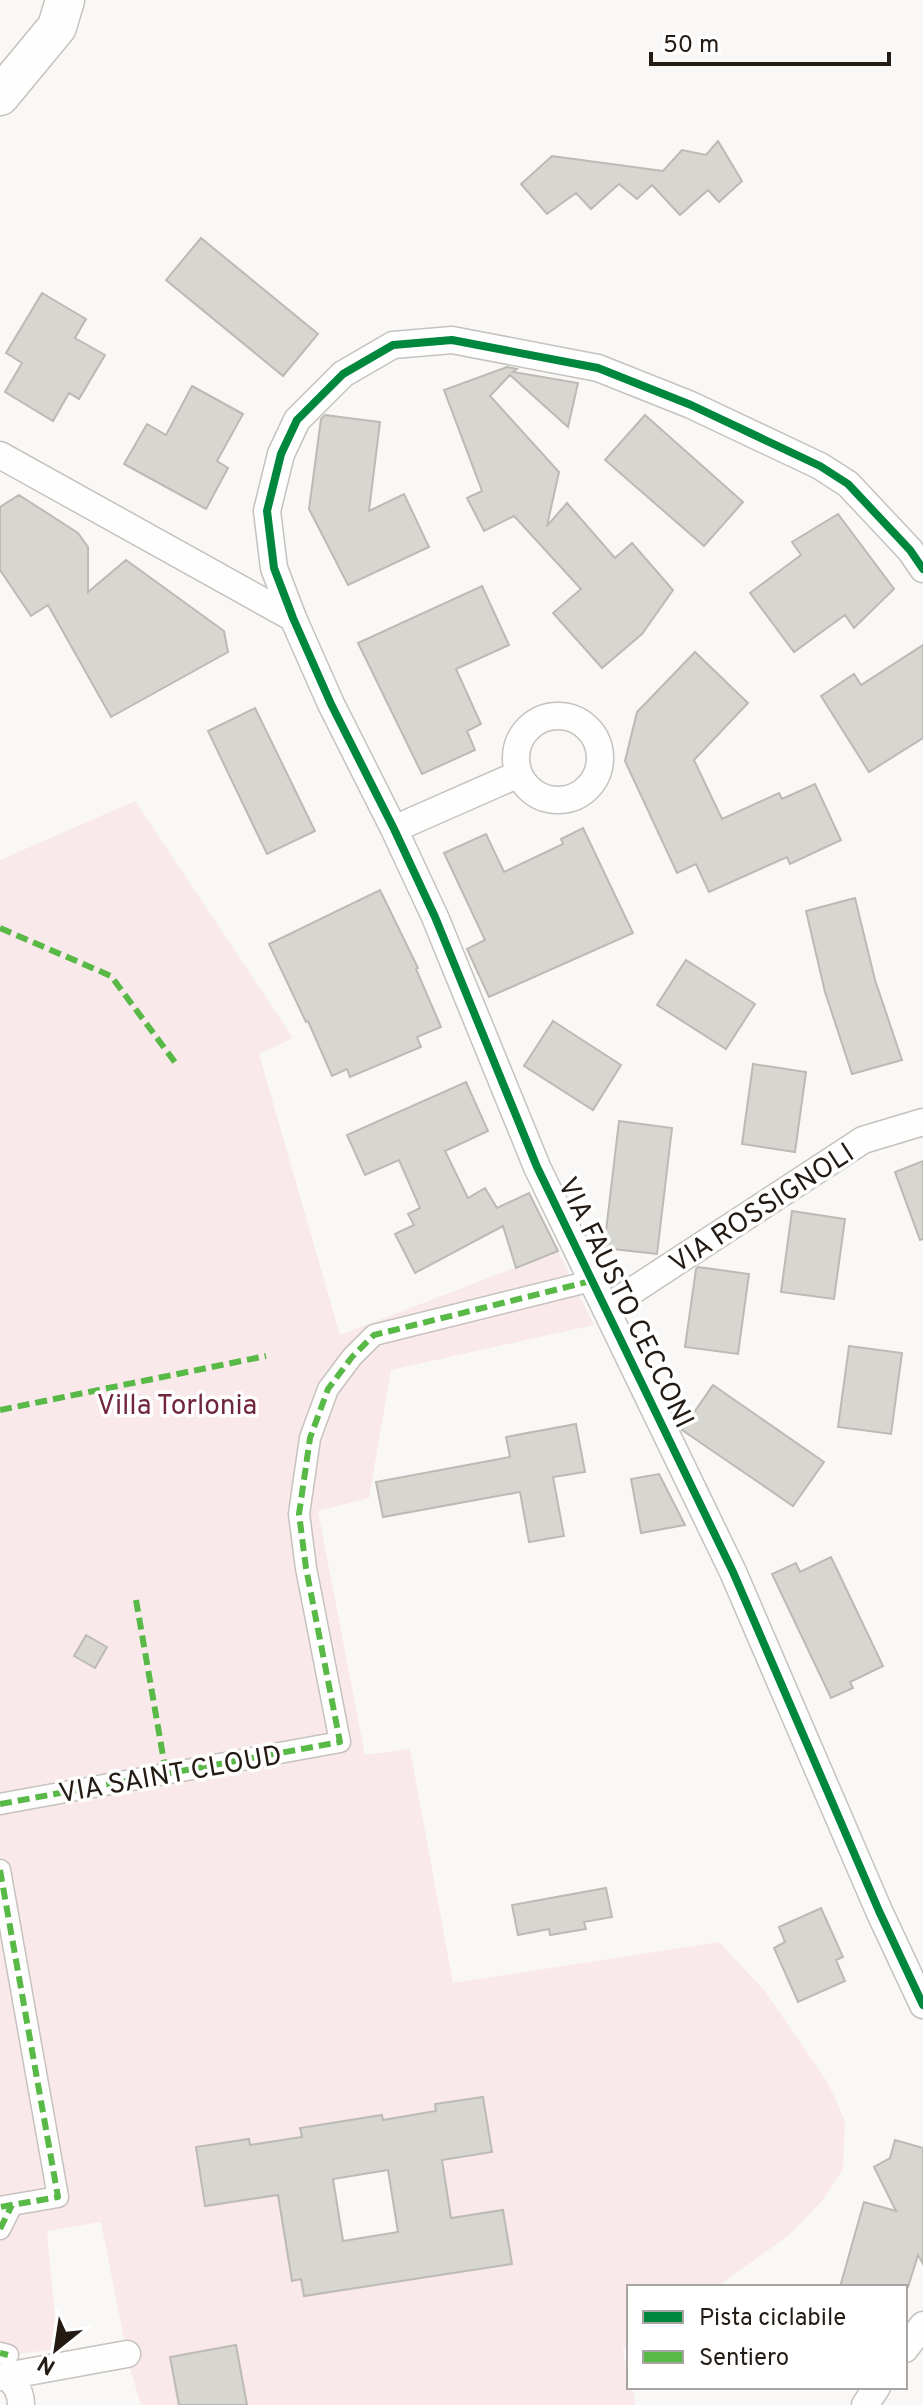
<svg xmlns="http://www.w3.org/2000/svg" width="923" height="2405" viewBox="0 0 923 2405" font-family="Overpass,sans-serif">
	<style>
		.green { fill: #fae9eb; fill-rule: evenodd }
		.building { fill: #d8d6d0; stroke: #bcbab5; stroke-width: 2; fill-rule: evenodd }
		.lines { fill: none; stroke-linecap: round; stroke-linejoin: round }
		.pedestrian-casing { stroke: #c6c2bd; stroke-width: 23 }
		.minor-casing { stroke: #c6c2bd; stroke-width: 29 }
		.secondary-casing { stroke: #c6c2bd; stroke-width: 41 }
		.pedestrian { stroke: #fefefe; stroke-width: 20 }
		.minor { stroke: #fefefe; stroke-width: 26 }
		.secondary { stroke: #fefefe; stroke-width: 38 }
		.quiet { stroke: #58b947; stroke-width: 6; stroke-dasharray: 12 6; stroke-linecap: butt }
		.cycleway-casing { stroke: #fff; stroke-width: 13 }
		.cycleway { stroke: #00873e; stroke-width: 8 }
		.labels { text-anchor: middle; stroke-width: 7; stroke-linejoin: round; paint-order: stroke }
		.street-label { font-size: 28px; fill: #231b14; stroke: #fff }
		.park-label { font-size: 28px; fill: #70273c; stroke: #fff }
	</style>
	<rect width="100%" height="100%" fill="#faf8f6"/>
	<!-- green -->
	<path class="green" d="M 135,801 L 293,1038 L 259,1054 L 340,1335 L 558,1251 L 594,1325 L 391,1370 L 369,1498 L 318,1511 L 365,1755 L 410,1749 L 453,1983 L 719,1942 L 765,1991 L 828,2083 L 845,2121 L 843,2169 L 822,2201 L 789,2235 L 717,2287 L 629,2287 L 629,2345 L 623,2349 L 629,2387 L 632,2387 L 636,2405 L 141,2405 L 129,2365 L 101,2222 L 47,2231 L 58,2349 L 0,2356 L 0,860 ZM 483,2097 L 492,2152 L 442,2160 L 451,2218 L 503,2210 L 512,2263 L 304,2296 L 301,2279 L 292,2280 L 279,2206 L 286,2194 L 205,2206 L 196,2147 L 248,2139 L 250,2145 L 302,2137 L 301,2128 L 382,2115 L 383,2120 L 436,2111 L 435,2104 Z"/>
	<!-- building -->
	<path class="building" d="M 718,141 L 742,181 L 719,202 L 708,190 L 680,215 L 652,185 L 637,199 L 619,184 L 591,209 L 576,193 L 547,214 L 521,184 L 552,156 L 663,171 L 682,150 L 706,155 Z
		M 201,238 L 318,334 L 283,376 L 166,280 Z
		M 42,293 L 86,319 L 75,338 L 105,355 L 79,399 L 69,393 L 53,421 L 5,392 L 22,363 L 6,353 Z
		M 507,367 L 517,369 L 513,372 L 578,383 L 568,427 L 510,375 L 490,396 L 559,472 L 547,526 L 567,503 L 615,558 L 632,543 L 673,590 L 642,634 L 602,668 L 553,613 L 581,589 L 514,516 L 484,531 L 467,498 L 482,491 L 444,390 Z
		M 192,386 L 243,414 L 217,461 L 228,468 L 206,509 L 124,464 L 147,424 L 166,435 Z
		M 325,415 L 380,422 L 369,511 L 404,494 L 429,547 L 348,585 L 309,509 L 321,419 Z
		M 645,415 L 743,502 L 704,546 L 605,460 Z
		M 19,495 L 78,533 L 88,547 L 88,592 L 126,560 L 224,631 L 228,652 L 111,717 L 48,605 L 31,616 L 0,570 L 0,507 Z
		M 838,514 L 894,589 L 854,628 L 845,615 L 794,652 L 750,593 L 801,555 L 792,542 Z
		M 482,586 L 509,645 L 456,669 L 481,724 L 467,731 L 475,750 L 422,774 L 358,643 Z
		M 923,645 L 923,738 L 869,772 L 821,696 L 854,674 L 861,685 Z
		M 695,652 L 748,703 L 694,760 L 722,819 L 779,793 L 782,799 L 815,784 L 841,840 L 790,864 L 787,857 L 709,892 L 696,864 L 677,873 L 625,761 L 637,712 Z
		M 255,708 L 315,831 L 267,854 L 208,731 Z
		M 583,828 L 633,933 L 489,997 L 467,949 L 485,940 L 444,853 L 486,834 L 504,872 L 563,844 L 561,839 Z
		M 380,890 L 418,968 L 416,969 L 441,1027 L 417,1037 L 421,1047 L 350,1077 L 347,1069 L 332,1076 L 308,1021 L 306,1022 L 269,944 Z
		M 855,898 L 875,980 L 902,1060 L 852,1074 L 825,992 L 806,911 Z
		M 686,960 L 755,1004 L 726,1049 L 657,1005 Z
		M 553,1021 L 621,1065 L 593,1110 L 524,1066 Z
		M 753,1064 L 806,1072 L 795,1152 L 742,1144 Z
		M 466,1082 L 488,1131 L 445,1151 L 468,1198 L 485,1188 L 497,1208 L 529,1193 L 558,1251 L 516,1268 L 503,1226 L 415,1273 L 395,1234 L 414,1225 L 408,1214 L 420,1208 L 399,1160 L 365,1175 L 347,1135 Z
		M 619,1121 L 672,1128 L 657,1254 L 604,1248 Z
		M 923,1161 L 923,1239 L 920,1240 L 895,1172 Z
		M 792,1211 L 845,1219 L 834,1299 L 781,1292 Z
		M 698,1267 L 749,1274 L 738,1354 L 685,1347 L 696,1269 Z
		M 849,1346 L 902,1353 L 891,1434 L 838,1427 Z
		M 713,1385 L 824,1462 L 793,1506 L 682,1430 Z
		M 576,1424 L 585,1472 L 553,1477 L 564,1536 L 529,1542 L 520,1492 L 383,1517 L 376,1482 L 510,1457 L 506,1437 Z
		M 659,1474 L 685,1525 L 641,1533 L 631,1479 Z
		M 831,1557 L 883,1666 L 850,1682 L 853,1688 L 831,1698 L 772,1574 L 796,1563 L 800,1572 Z
		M 86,1635 L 107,1647 L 95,1668 L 74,1656 Z
		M 606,1888 L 612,1917 L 584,1922 L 586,1929 L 550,1935 L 549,1929 L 518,1935 L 512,1905 Z
		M 821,1908 L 843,1957 L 836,1960 L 845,1981 L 798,2002 L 774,1948 L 785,1942 L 779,1927 Z
		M 483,2097 L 492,2152 L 442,2160 L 451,2218 L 503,2210 L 512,2264 L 304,2296 L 301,2279 L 292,2281 L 278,2195 L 205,2206 L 196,2147 L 249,2139 L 250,2145 L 302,2137 L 300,2128 L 382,2115 L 383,2120 L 436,2111 L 435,2104 ZM 388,2170 L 398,2232 L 343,2241 L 333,2179 Z
		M 895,2140 L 923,2148 L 923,2264 L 918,2255 L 908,2287 L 840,2287 L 864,2202 L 896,2211 L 874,2167 L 890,2158 Z
		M 236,2345 L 247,2405 L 179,2405 L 170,2357 Z"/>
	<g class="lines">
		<defs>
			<path id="pedestrian" d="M 0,1804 L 340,1742 L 306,1568 L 299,1514 L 310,1438 L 328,1389 L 352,1357 L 374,1335 L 591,1281
				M 0,1870 L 58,2197 L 0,2207
				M 0,2229 L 12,2205
				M 0,2353 L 8,2355"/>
			<path id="minor" d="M 0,455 L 293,618
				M 923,569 L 910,550 L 848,484 L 820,466 L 691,405 L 598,368 L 452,340 L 393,345 L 343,374 L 297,420 L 281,454 L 267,511 L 274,568 L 293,618 L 331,704 L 394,829 L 435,917 L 537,1167 L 733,1572 L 879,1911 L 923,2005
				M516 758a42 42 0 1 1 84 0a42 42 0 1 1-84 0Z
				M 394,829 L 519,774
				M 606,1308 L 863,1140 L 923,1122
				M 905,2349 L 923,2325
				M 6,2376 L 127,2354
				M 0,2377 L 6,2376 C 16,2384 21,2392 21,2405
				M 865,2405 L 877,2387"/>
			<path id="secondary" d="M 0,96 L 57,27 L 65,0"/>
		</defs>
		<!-- pedestrian casing -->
		<use href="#pedestrian" class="pedestrian-casing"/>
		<!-- minor casing -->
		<use href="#minor" class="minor-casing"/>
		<!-- secondary casing -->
		<use href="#secondary" class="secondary-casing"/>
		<!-- pedestrian -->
		<use href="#pedestrian" class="pedestrian"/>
		<!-- minor -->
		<use href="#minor" class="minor"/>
		<!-- secondary -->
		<use href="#secondary" class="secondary"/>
		<!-- quiet -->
		<path class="quiet" d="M 0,928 L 111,976 L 177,1065
			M 0,1410 L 266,1356
			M 136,1600 L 166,1773
			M 0,1804 L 340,1742 L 306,1568 L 299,1514 L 310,1438 L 328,1389 L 352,1357 L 374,1335 L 591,1281
			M 0,1870 L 58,2197 L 0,2207
			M 0,2229 L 12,2205
			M 0,2353 L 8,2355"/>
		<defs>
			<path id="cycleway" d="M 923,569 L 910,550 L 848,484 L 820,466 L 691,405 L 598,368 L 452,340 L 393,345 L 343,374 L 297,420 L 281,454 L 267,511 L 274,568 L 293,618 L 331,704 L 394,829 L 435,917 L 537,1167 L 733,1572 L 879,1911 L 923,2005"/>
		</defs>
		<!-- cycleway casing -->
		<use href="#cycleway" class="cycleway-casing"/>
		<!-- cycleway -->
		<use href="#cycleway" class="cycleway"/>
	</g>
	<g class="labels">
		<!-- street labels -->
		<g class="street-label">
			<text transform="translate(761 1207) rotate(-33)" y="10">VIA ROSSIGNOLI</text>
			<text transform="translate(627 1302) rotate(64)" y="10">VIA FAUSTO CECCONI</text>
			<text transform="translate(170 1773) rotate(-10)" y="10">VIA SAINT CLOUD</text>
		</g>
		<!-- park labels -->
		<g class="park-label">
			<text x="177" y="1414">Villa Torlonia</text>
		</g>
	</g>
	<!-- legend -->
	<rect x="627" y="2285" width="280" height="104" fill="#ffffff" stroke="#a7a4a1" stroke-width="2"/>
	<rect x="643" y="2311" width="40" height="12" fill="#00873e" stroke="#a7a4a1" stroke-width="2"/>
	<text x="699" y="2325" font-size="24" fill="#231b14">Pista ciclabile</text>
	<rect x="643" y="2351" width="40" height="12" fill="#58b947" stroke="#a7a4a1" stroke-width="2"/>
	<text x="699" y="2365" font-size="24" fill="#231b14">Sentiero</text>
	<!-- north arrow -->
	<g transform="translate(56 2349) rotate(210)" stroke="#ffffff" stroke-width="6" paint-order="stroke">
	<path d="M0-6L14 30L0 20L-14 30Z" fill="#231b14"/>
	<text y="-12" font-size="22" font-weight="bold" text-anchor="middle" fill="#231b14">N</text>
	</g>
	<!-- scale -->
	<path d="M651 52v12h238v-12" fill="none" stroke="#231b14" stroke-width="4"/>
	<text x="663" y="52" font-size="24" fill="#231b14" stroke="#ffffff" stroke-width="6" paint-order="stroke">50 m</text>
</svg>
